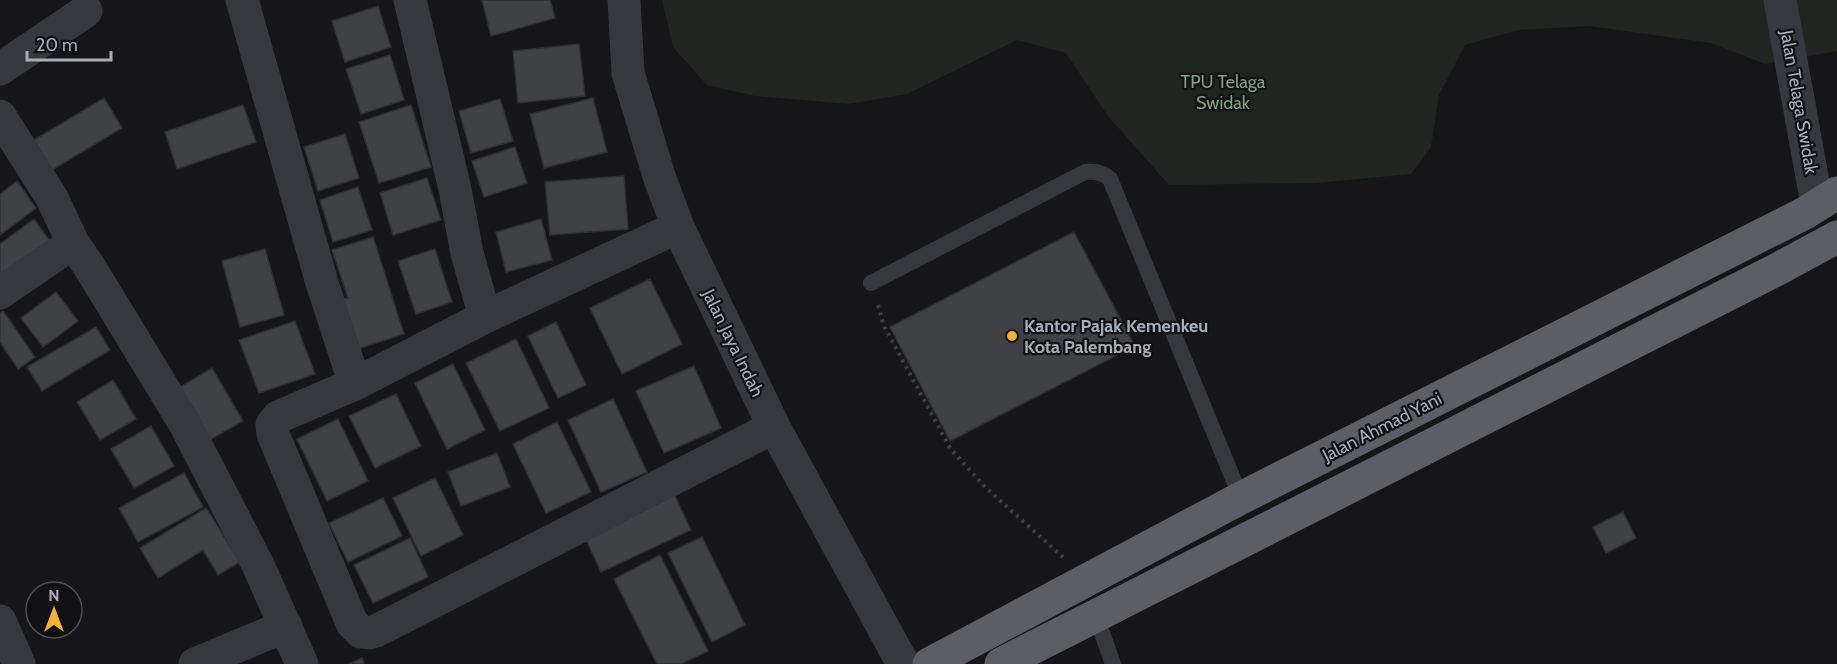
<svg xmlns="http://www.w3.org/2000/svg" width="1837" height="664" viewBox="0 0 1837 664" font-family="Cabin,sans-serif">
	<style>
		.green { fill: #1e261f }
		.building { fill: #404145; stroke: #303034; stroke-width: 1.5 }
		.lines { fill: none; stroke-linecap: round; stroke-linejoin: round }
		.path { stroke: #3d3f44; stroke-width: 4; stroke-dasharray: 3 4.5; stroke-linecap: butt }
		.service { stroke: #37383d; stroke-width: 16 }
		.minor { stroke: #37383d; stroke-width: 33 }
		.tertiary { stroke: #37383d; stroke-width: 33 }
		.trunk { stroke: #5b5e65; stroke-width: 33 }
		.poi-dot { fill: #f2b134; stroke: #111113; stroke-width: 2 }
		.labels { text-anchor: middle; stroke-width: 4.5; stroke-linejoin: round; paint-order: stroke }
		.park-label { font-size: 18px; fill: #7fa381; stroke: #111113 }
		.street-label { font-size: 18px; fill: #a8adb8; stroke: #111113 }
		.poi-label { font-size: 18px; font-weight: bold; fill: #a8adb8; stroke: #111113; text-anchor: start }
	</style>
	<rect width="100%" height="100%" fill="#161618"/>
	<!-- green -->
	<path class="green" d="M 662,0 L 1837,0 L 1837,51 L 1765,64 L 1711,43 L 1589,26 L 1518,30 L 1465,45 L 1439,95 L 1431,147 L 1411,174 L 1315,183 L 1169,185 L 1108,116 L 1066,53 L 1017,40 L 907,94 L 848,104 L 755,96 L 707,85 L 673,47 Z"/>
	<!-- building -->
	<path class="building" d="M 482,0 L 550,0 L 555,18 L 491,36 Z
		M 378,6 L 391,47 L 345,62 L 332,21 Z
		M 579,44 L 585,96 L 518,103 L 513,51 Z
		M 390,55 L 404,100 L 361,114 L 346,69 Z
		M 104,98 L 122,128 L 52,170 L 34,140 Z
		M 593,98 L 607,152 L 544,168 L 530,114 Z
		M 500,99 L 513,141 L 471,153 L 459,111 Z
		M 243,105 L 256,142 L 177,169 L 165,132 Z
		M 411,105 L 431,167 L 379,183 L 359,122 Z
		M 345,134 L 359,178 L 318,191 L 304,147 Z
		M 515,147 L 527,183 L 484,197 L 472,161 Z
		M 624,176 L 628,229 L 550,235 L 545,182 Z
		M 427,178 L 441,220 L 393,235 L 380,193 Z
		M 17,181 L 36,208 L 0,235 L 0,194 Z
		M 358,187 L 372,230 L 333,242 L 320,200 Z
		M 34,219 L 52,244 L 0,281 L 0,244 Z
		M 541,219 L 552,260 L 506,272 L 496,232 Z
		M 1074,232 L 1135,346 L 950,441 L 890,327 Z
		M 373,237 L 404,334 L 354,350 L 338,301 L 348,298 L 332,250 Z
		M 265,249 L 284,315 L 240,327 L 222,261 Z
		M 435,249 L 452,302 L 416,314 L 398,261 Z
		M 650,279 L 682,344 L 622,374 L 590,308 Z
		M 56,292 L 78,321 L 43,347 L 21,318 Z
		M 3,311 L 35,357 L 18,369 L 0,342 L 0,313 Z
		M 295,321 L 315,374 L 259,393 L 239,340 Z
		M 556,322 L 586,385 L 558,398 L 528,336 Z
		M 96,327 L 110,350 L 42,391 L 27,367 Z
		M 516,339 L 549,408 L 500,431 L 466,363 Z
		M 453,364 L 485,430 L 447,449 L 415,383 Z
		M 694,366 L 721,428 L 664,453 L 636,391 Z
		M 212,368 L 243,421 L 202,444 L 172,392 Z
		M 113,380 L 136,419 L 100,440 L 77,402 Z
		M 396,394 L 421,446 L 375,468 L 349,416 Z
		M 613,399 L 647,472 L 601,492 L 568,420 Z
		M 338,419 L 368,481 L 327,501 L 297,439 Z
		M 557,422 L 591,492 L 546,513 L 513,444 Z
		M 151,426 L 174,466 L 134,488 L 111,449 Z
		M 497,453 L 510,487 L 461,506 L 448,472 Z
		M 184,473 L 203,507 L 138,542 L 119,508 Z
		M 435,478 L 463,535 L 421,556 L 393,498 Z
		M 674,494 L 691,530 L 601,572 L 585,537 Z
		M 383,498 L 402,536 L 348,562 L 329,523 Z
		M 206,508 L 240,562 L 218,575 L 203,550 L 158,578 L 140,548 Z
		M 1623,512 L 1636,538 L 1606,553 L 1593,527 Z
		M 702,537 L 745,625 L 712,642 L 668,553 Z
		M 410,538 L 428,577 L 373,603 L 354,565 Z
		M 660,555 L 708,651 L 681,664 L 657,664 L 614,579 Z
		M 362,658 L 364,664 L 349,664 Z"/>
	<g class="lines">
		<!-- path -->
		<path class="path" d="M 878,305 L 884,326 L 950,448 L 985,487 L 1064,558"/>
		<!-- service -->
		<path class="service" d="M 871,283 L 1085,172 C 1095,171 1103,172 1110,179 L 1241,498
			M 1096,616 L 1113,664"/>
		<!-- minor -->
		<path class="minor" d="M 242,0 L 322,283 L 355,384
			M 410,0 L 455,189 L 467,253 L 485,317
			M 624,0 L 628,73 L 659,176 L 678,227 L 774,427 L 903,664
			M 0,69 L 86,11
			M 0,116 L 52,198 L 73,243 L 89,266 L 185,424 L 258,565 L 302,664
			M 678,227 L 485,317 L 355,384 L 278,417 L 272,425 L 273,434 L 352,623 L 361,632 L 369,633 L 376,631 L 774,427
			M 0,293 L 73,243
			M 0,621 L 19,664
			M 195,664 L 286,626"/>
		<!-- tertiary -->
		<path class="tertiary" d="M 1780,0 L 1817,204"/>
		<!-- trunk -->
		<path class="trunk" d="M 929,664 L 1241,498 L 1805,213 L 1837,193
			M 1001,664 L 1776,270 L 1837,237"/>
	</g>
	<!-- markers -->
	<circle class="poi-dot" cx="1012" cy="336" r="6"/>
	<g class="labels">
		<!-- park labels -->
		<g class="park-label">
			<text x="1223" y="88">TPU Telaga<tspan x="1223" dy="21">Swidak</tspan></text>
		</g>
		<!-- street labels -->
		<g class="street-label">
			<text transform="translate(1799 102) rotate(80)" y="6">Jalan Telaga Swidak</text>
			<text transform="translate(733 343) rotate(64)" y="6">Jalan Jaya Indah</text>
			<text transform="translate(1382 427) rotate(-27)" y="6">Jalan Ahmad Yani</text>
		</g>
		<!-- poi labels -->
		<g class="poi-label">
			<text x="1024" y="332">Kantor Pajak Kemenkeu<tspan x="1024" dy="21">Kota Palembang</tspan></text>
		</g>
	</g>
	<!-- north arrow -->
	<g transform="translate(54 610)"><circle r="28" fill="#111113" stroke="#4d4f55" stroke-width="1.5"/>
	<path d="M0-4.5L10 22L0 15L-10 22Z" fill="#f2b134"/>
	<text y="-9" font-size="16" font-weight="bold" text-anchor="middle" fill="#a8adb8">N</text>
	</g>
	<!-- scale -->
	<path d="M27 51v9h84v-9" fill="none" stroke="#a8adb8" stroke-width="3"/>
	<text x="36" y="51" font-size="18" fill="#a8adb8" stroke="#111113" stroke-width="4.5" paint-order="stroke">20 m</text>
</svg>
